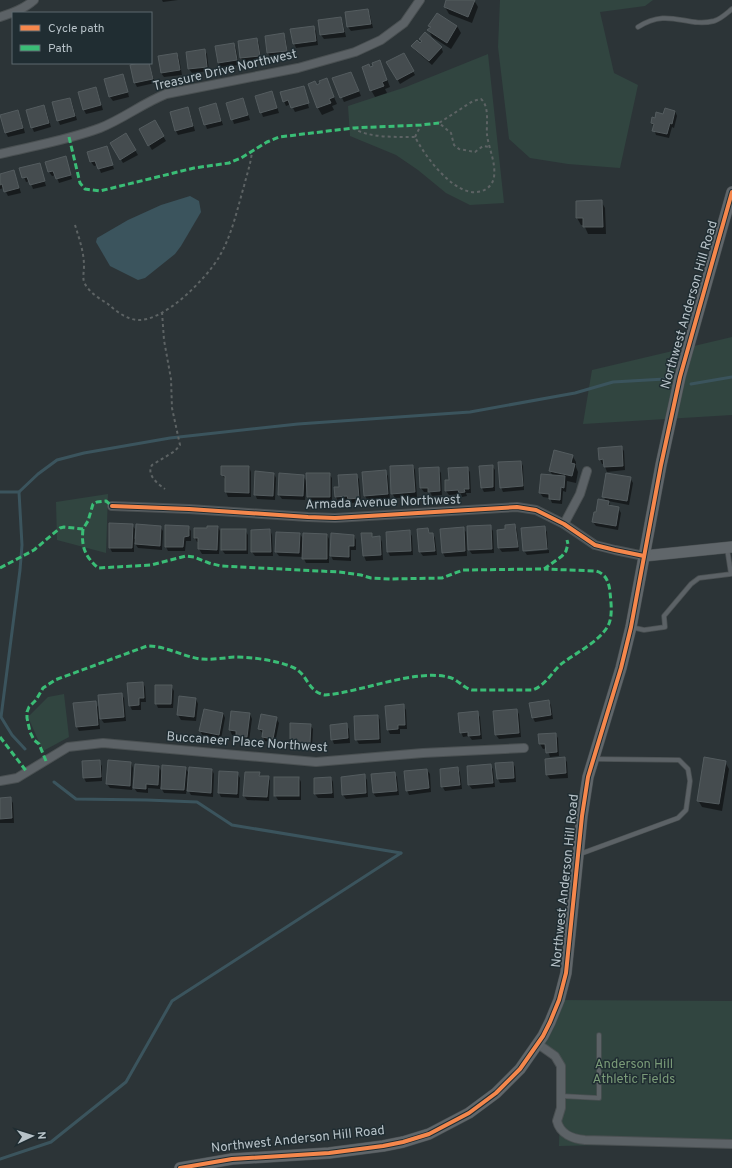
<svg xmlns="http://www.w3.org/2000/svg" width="732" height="1168" font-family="Overpass,sans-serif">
<rect width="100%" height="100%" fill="#2c3437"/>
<g fill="#314540">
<path d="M500,0H653L645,6L600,12L614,73L638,85L620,168L568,164L530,158L509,139L498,47Z"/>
<path d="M488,54L504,203L470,205L446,193L418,170L396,155L350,136L348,106L406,87Z"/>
<path d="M732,337V415L583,424L592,370Z"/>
<path d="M108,494L106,553L57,540L56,502Z"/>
<path d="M64,694L69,737L43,751L28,717L48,697Z"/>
<path d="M559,1000L732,1001V1142L559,1146L561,1066L538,1044Z"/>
</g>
<path fill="#3b545d" d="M190,196L199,201L201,212L181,246L175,254L145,278L138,280L110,266L96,242L97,238L128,220L161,205Z"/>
<g fill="#0007">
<path d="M162,0H178L163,2Z"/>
<path d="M447,0H474L478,7L472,23L449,14L445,7Z"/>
<path d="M368,10L370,15L373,28L351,31L348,27Z"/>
<path d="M341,18L343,23L346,37L324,39L321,35L319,21Z"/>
<path d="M430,26H457L461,33L451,49L432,37L429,31L431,28Z"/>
<path d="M313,27L316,31L318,45L296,48L294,43Z"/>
<path d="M283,34L286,39L288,55L271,58L268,53L266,37Z"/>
<path d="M257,39L259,43L261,60L244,62L241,58L239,42Z"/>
<path d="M420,39L441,47L443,52L432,65L415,50L413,46L420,44L422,42Z"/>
<path d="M234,44L236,48L239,65L221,67L218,63Z"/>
<path d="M204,50L207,54L209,71L192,73L189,69L187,53Z"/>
<path d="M177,54L179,58L182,75L164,77L161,73Z"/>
<path d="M403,54L415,75L400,84L388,63Z"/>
<path d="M380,61L390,87L385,89L387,93L375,97L371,90L370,68Z"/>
<path d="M142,63H149L155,83L137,87L135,83Z"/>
<path d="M122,76L125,80L129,97L113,101L110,97L106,80Z"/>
<path d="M353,77L361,96L344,102L333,79Z"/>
<path d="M326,79L337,104L332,106L334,110L322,115L318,108L310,85L317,86Z"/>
<path d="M303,87L309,108L295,112L291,104L286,106L284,101Z"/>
<path d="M96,88L98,93L103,110L86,114L84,110L79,93Z"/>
<path d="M272,92L279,113L263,117L256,97Z"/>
<path d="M70,99L72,103L77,120L60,125L58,120Z"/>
<path d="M243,99L250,120L234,124L227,103Z"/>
<path d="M216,104L223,125L207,129L200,109Z"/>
<path d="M44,106L46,110L51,127L34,132L32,127Z"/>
<path d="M188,108L190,113L195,131L178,135L176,131L171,113Z"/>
<path d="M18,111L20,116L25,133L8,137L6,133Z"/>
<path d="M675,111L677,116L674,128L672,127L669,138L656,135L652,123L664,115Z"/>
<path d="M154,121L166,141L152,150L140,130Z"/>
<path d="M126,135L138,155L123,163L111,143Z"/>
<path d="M107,147L114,169L101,173L98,165L94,166L91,162Z"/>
<path d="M65,157L72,179L59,183L56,175L52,176L49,172Z"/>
<path d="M39,164L46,186L33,189L30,181L26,182L21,169Z"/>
<path d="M14,171L21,193L8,196L4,188L0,189V175Z"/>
<path d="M601,201L605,208L606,234H588L584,225H581L577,218V202Z"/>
<path d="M621,447L624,451L625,470L607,472L604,464H602L600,459Z"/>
<path d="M572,455L576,462V467L578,472L576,483L567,481L566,492L563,491L562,504L552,503L550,498L543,497L540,493L553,476L550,471Z"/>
<path d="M521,462L523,466L524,490L503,492L501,487Z"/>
<path d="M413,466L415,470L417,497L395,498L392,493Z"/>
<path d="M492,466L495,470V491L484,492L482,488Z"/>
<path d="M249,467L251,472V497H228L226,492V480L222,475Z"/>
<path d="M438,468L441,473L442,495L432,496L430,492H424L421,488Z"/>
<path d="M467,468L470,472L471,493H466L467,496L462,497L461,494L449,495L446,491L450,481Z"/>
<path d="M385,471L388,476L390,499L368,501L365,496L364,473Z"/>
<path d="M274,474L276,478L275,500L257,499L255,494Z"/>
<path d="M329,474L332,478V501H310L308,497Z"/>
<path d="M356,475L359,479L361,502L351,503L350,500L338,501L336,497L335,488H340Z"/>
<path d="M303,476L307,482L305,500L282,499L279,495Z"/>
<path d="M630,478L633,483L629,505L608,501L611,506L618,508L621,513L618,530L596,526L593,522L597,514L606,501L603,496Z"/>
<path d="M132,525L135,529L134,539L160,527L163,531L162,550L138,548L134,542V552H112L110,548Z"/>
<path d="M515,525L517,530L519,551L502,552L499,548L498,530H506Z"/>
<path d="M490,526L493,531L494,553L472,554L469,550Z"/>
<path d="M188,527L191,531V541H186L185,551H168L166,547Z"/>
<path d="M218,527L220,531L219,554H202L199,549V542H197L195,538L208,529Z"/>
<path d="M544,527L547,532L548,548L525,550V552L522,529Z"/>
<path d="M463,528L466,532L467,556L445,557L443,553Z"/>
<path d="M428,529L430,534H433L435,538L437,555L423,556L420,552Z"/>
<path d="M245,530L248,535V554H225L222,550Z"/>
<path d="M270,530L272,535L273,556H255L252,552Z"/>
<path d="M409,531L412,536L413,555L390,556L388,552L387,533Z"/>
<path d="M300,534L304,540L327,535L329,539V563H306L303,557L279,556L276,552Z"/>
<path d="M362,534H371L373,538L380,537L382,542L383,560L366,561L364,556Z"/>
<path d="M354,536L356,540V550H351V561L333,560L331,556Z"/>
<path d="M549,550V553L527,555L525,552Z"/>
<path d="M143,683L145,687L146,702H141V710H132L130,706Z"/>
<path d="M171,686L174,691L173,708H158L156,703Z"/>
<path d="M121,694L124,698L126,721L104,723L101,719Z"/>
<path d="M196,699L198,704L196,721L181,720L178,715Z"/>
<path d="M548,701L551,705L553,719L535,722L533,718Z"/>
<path d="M95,702L98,707L100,729L79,731L77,727L74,704Z"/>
<path d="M403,705L406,710L407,729H400V734H390L388,730Z"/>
<path d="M516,710L519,714L521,737L499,739L496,735Z"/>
<path d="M477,712L480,717L482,739L472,740L469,736L463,737L461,732Z"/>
<path d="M223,713L225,718L221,739L203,736L200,731Z"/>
<path d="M250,714L252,719L249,741L239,740L236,735H232L230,730Z"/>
<path d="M262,716L276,718L279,723L275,743L265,741L263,737V734L259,729Z"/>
<path d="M378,716L380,720L381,743L359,744L356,739Z"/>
<path d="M346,724L349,729L350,743L334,744L332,739Z"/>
<path d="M310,725L313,729L312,747H299L298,744H293L291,739Z"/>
<path d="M555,734L558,738L559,756L550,757L547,748L543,749L540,744L539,735Z"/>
<path d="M564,758L567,762L568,778L550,779L547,775L546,760Z"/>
<path d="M99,761L102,766V781L86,782L84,778Z"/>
<path d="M725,762L729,769L722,811L702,807L698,800Z"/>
<path d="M131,763L133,768L132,790L110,788L107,784Z"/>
<path d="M513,763L515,767L516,782L500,783L498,779L497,764Z"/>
<path d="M490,765L493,769L495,787L472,789L469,785Z"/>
<path d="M159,767L163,774L185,768L188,772L187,780L189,781L212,770L214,774L213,797L191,795L187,788L186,794L164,793L160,786V789L148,788V793L137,792L134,788Z"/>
<path d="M458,768L460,773L462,789L445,791L442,786Z"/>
<path d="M427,770L430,774L431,792L409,795L407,790Z"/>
<path d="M237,773L240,778L239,798L221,797L219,793Z"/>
<path d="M259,773L261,777H268L270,781L269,801L247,800L244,796Z"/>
<path d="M394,773L397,777L399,795L376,797L373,793L372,775Z"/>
<path d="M364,775L367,780L368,797L346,799L343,795L342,778Z"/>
<path d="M299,778L301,782V800H278L275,795Z"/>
<path d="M331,778L333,782L334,798H318L315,794Z"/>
<path d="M10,798L13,803L14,823H0V799Z"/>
</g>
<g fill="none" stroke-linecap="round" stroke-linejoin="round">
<g stroke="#3b545d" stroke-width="3">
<path d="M691,384L732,377"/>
<path d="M0,492H19L38,474L57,460L84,453L170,438L298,424L470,412L575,393L613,382L665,379"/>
<path d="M19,492L22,545L20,570L1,717L12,735L25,749"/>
<path d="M54,782L76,799L147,800L197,802L232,825L401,853"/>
<path d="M0,1159L51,1142L126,1082L172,1001L401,853"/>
</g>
</g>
<g fill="#454c4f" stroke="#545c5f">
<path d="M446,0H475L468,17L444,7Z"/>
<path d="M368,9L371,24L347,27L345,12Z"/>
<path d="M437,13L457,26L447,43L427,30L431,27L428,26Z"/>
<path d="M341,17L344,32L320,35L318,20Z"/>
<path d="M314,26L316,41L293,44L290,29Z"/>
<path d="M425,32L442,47L429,61L411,46L417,40L420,43L422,41L419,39Z"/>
<path d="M284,33L287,51L267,53L265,36Z"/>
<path d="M257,38L260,56L240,58L238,41Z"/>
<path d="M234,43L237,60L218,63L215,46Z"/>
<path d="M205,49L207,67L188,69L186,52Z"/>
<path d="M177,53L180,70L161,73L158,56Z"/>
<path d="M404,53L414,71L397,80L386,62Z"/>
<path d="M380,60L387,80L382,82L384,86L370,91L362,67L369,64L370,67L373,66L372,63Z"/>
<path d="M138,63H149L153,79L134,83L130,65Z"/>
<path d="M351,72L359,91L340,98L332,78Z"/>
<path d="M123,74L128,92L109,97L104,79Z"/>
<path d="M327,78L334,97L329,99L331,103L317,108L308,84L315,81L317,85L320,83L319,81Z"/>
<path d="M304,86L309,103L291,108L288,100L283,102L280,92Z"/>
<path d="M96,87L101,105L83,110L78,92Z"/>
<path d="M272,91L277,108L260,113L255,96Z"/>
<path d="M70,98L75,116L57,121L52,102Z"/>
<path d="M243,98L248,115L231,120L226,103Z"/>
<path d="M216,103L221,121L204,125L199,108Z"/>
<path d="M44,105L49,123L31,128L26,110Z"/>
<path d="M188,107L193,126L175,131L170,112Z"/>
<path d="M665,108L675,111L672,124L670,123L667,134L652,131L654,124L651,123L652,117L655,118L656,112L663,114Z"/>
<path d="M18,110L23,128L5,133L0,115Z"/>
<path d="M155,120L164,136L148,146L139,129Z"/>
<path d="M126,133L136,150L120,160L110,143Z"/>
<path d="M107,146L113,165L98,169L95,161L90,162L87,152Z"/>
<path d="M66,156L71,175L56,179L53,171L48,172L45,162Z"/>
<path d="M40,163L45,181L30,185L27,177L22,178L19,168Z"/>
<path d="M14,170L19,188L4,192L2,184L0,185V174Z"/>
<path d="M602,200L603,227H583V218H576V201Z"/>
<path d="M622,446L623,466L604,467L603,459L599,460L598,448Z"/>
<path d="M554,450L573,455L571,463L575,464L572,476L549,471Z"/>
<path d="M521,461L523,486L500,488L498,462Z"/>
<path d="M413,465L415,492L391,494L390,466Z"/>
<path d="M493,465V487L481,488L479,466Z"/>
<path d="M221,466H249V493L225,492V476L221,475Z"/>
<path d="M439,467L440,491L428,492V488H420L419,468Z"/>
<path d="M468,467L469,489H464L465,492L459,493L458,490L445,491V480H449L448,468Z"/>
<path d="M386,470L388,494L364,496L362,472Z"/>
<path d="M255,471L274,473L273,496L254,495Z"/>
<path d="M279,473L304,475L303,496L278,495Z"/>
<path d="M306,473H330V497H307Z"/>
<path d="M606,473L631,477L627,501L602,497Z"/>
<path d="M357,474L359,498L348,499L347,496L335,497L334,487H339L338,475Z"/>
<path d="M541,474L565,476L564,488L561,487L560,500L549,499V494L539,493Z"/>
<path d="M598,499L609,501L608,505L619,507L616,526L592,522L594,512H596Z"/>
<path d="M109,523L133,524L132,548H109Z"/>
<path d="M136,524L161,526L160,546L135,544Z"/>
<path d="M515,524L518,547L498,548L497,530L505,529V525Z"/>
<path d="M165,525L189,526V536L184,537L183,547H165Z"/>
<path d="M491,525L492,549L468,550L467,526Z"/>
<path d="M207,526H218L217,550L198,549V538H194V528H207Z"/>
<path d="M545,526L547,549L523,551L521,528Z"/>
<path d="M464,527L465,551L442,553L440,529Z"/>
<path d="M428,528L429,533H433L435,551L419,552L417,529Z"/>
<rect x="221" y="529" width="25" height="21"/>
<path d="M270,529L271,552H251V530Z"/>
<path d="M410,530L411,551L387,552L386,532Z"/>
<path d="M276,532L300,533L299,553L275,552Z"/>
<path d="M303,533L327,534V559H302Z"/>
<path d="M331,533L354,535V546H349V557L330,556Z"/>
<path d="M361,533H372V537L380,536L381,555L363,556Z"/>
<path d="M143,682L144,698H139V705L129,706L127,683Z"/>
<path d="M155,685H172L171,704H155Z"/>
<path d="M122,693L124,717L100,719L98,695Z"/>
<path d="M179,696L196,698L194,717L177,715Z"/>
<path d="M549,700L551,715L532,718L529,703Z"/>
<path d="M96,701L98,725L76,727L73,703Z"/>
<path d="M404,704L405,725H398V729L387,730L385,706Z"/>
<path d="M204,709L223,713L219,735L199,731Z"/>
<path d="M517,709L519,733L495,735L493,711Z"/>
<path d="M231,711L250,713L247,737L236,736V731L229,730Z"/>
<path d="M478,711L480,735L468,736V732L460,733L458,713Z"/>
<path d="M261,714L277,717L273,739L262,737L263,730L258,729Z"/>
<path d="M378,715L379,739L355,740L354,716Z"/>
<path d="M290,723L311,724L310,743L296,742V740L290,739Z"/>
<path d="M347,723L348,738L331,740L330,725Z"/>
<path d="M556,733L557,752L546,753L545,744H539L538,734Z"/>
<path d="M565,757L566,773L546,775L545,759Z"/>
<path d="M704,757L726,761L719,804L697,801Z"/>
<path d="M100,760L101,777L83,778L82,761Z"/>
<path d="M108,760L131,762L130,786L106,784Z"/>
<path d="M513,762L514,778L497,779L495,763Z"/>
<path d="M135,764L159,766L158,785L146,784V789L133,788Z"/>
<path d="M491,764L493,783L468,785L467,766Z"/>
<path d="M162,765L186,767L184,790L161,789Z"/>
<path d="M189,767L212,769L211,793L187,791Z"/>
<path d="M458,767L460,785L441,787L440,769Z"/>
<path d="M427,769L429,788L406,791L404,771Z"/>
<path d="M219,771L238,772L237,794L218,793Z"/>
<path d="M245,772H260L259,776H269L267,797L243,796Z"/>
<path d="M395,772L397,791L373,793L371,774Z"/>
<path d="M365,774L366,793L342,795L341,777Z"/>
<rect x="274" y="777" width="25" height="19"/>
<path d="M331,777L332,793L314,794V778Z"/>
<path d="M11,797L12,818L0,819V798Z"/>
</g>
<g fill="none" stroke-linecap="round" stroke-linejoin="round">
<g stroke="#4a5052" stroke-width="5.5">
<g id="service">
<path d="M638,27C669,7 686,28 714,21C721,19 727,13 732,9"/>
<path d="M631,627L644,630L665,627L664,616L691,584L699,578L731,574L727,548"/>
<path d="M580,854L678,818L686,810L690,781L688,769L679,760L595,759"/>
<path d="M561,1096L599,1098V1035"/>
</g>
</g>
<g stroke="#4a5052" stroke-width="10">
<g id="minor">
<path d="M0,17C12,13 24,9 34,0"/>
<path d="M0,154C33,146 68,140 100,128C123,119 143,103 166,94L298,68L355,52L381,40L404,23L420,0"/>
<path d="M112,506L189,509L308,517L335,518L517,507L536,510L564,524L595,545L615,550L644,556"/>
<path d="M564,524L580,494L587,471"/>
<path d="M0,781L17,778L68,747L103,743L316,762L423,753L524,748"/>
<path d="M538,1044L555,1056L561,1066V1108L557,1121C560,1134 573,1139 585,1140L732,1144"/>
</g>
</g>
<g stroke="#4a5052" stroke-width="12">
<g id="secondary">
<path d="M644,556L732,547"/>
<path d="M180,1168L232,1159L329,1153L383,1146L403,1142L429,1134L469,1113L496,1093L520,1069L543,1036L550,1022L559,1000L566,973L582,816L588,777L621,668L631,627L661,465L680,377L732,192"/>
</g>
</g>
<g stroke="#5d6364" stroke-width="2" stroke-dasharray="3 3" stroke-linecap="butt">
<path d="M353,128C368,138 397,137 415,137C425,156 456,200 482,191C488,189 493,184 494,177C496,163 489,149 487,135C486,124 490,107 481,99L473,101L439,123L451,133L454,145L459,149L475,152L483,146L490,147"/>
<path d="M415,137L421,125"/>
<path d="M75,225C79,238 84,252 84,266C84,272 82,279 85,284C90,293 100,299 108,304C116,311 126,319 137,320C164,322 206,279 219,257C232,235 237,210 244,186C247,174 251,163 252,151"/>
<path d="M162,312L164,340L171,379L172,408L180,445L175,451L152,465C146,475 158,484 165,489"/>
</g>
<use href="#service" stroke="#5c6266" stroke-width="4"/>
<use href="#minor" stroke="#5c6266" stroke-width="8"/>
<use href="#secondary" stroke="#60666a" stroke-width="11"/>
<g stroke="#3abd76" stroke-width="3" stroke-dasharray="6 3" stroke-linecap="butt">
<path d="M69,137L80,183L85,189L100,191L194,168L229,163L241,158L267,142L279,137L353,128L421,125L439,123"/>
<path d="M83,529C81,547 85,556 98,568L151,565L186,556L194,557L209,563L221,566L339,572L361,575L371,578L391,579L442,578L463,570L544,569L562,556L566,551L568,544L567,540"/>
<path d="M0,568L34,550L60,528L64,527L83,529L88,521L93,504L97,502L106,501L112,506"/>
<path d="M0,737L27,772"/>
<path d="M46,761L39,744L34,740L30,732L27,718V712L29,707L36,700L43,688L55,680L147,646C166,646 182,656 200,659C212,660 223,658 234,657C250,657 276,660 292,667C308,673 307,692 325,695C362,692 414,669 448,677C458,679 463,688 472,690H533C545,685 551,674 560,665C575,653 598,643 608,626C613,616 611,603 610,592C609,582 606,574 596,571L544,569"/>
</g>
<g stroke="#202d32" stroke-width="6">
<g id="cycleway">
<path d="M112,506L189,509L308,517L335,518L517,507L536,510L564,524L595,545L615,550L644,556"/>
<path d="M180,1168L232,1159L329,1153L383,1146L403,1142L429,1134L469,1113L496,1093L520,1069L543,1036L550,1022L559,1000L566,973L582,816L588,777L621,668L631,627L661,465L680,377L732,192"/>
</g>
</g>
<use href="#cycleway" stroke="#f5874c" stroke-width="4"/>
</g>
<g text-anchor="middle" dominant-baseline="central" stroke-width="3" stroke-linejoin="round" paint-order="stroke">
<g font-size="13" fill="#b7c2c8" stroke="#202d32">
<text transform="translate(225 71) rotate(-13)">Treasure Drive Northwest</text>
<text transform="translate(690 305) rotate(-74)">Northwest Anderson Hill Road</text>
<text transform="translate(383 503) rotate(-2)">Armada Avenue Northwest</text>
<text transform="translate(247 743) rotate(4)">Buccaneer Place Northwest</text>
<text transform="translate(566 881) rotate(-84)">Northwest Anderson Hill Road</text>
<text transform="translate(298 1140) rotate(-6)">Northwest Anderson Hill Road</text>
</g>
<g font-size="13" fill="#7a9b78" stroke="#202d32">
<text x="634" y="1065">Anderson Hill<tspan x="634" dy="15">Athletic Fields</tspan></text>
</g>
</g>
<rect x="12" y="12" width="140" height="52" fill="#202d32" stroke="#5c696e"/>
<rect x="20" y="25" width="20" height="6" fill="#f5874c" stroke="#5c696e"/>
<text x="48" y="32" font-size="12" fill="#b7c2c8">Cycle path</text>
<rect x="20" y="45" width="20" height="6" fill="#3abd76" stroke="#5c696e"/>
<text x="48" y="52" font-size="12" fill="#b7c2c8">Path</text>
<g transform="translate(32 1136) rotate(86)" stroke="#202d32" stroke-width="3" paint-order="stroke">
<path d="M0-3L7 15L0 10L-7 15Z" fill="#b7c2c8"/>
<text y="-6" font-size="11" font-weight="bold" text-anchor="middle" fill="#b7c2c8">N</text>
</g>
</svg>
